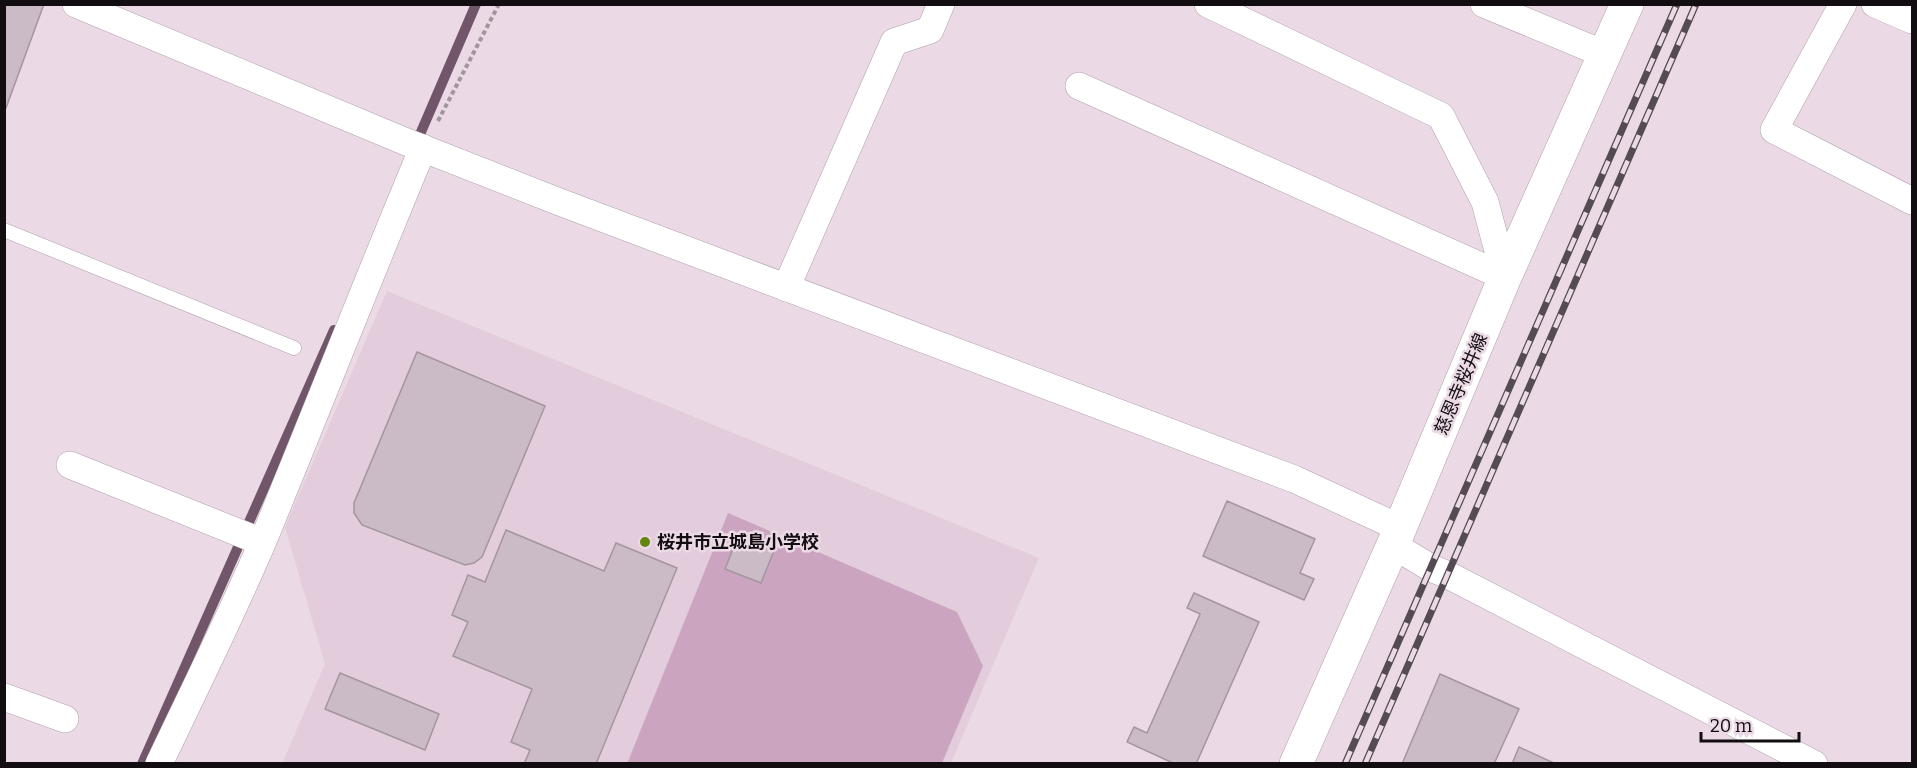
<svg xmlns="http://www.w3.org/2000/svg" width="1917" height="768" font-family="Bitter,'Noto Sans JP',serif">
<rect width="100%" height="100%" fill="#ebdae5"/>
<path fill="#e3ccdc" d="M387,291L1039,558L951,763L282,764L325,664L285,527Z"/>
<path fill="#cba5c0" d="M728,513L957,612L983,666L942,763L627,764Z"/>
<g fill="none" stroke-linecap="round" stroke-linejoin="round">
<g stroke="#705668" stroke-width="10">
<path d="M415,146L476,4"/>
<path d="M142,764L334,330"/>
</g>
</g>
<g fill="#cbbbc6" stroke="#a595a0" stroke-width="1.5">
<path d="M4,4H44L6,108L4,107Z"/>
<path d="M417,352L545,406L482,557L474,563L465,565L362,525L354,513V503Z"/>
<path d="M1227,501L1315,539L1300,573L1314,579L1304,600L1203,556Z"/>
<path d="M506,530L604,571L616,543L677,568L596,764H524L530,750L511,742L532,689L453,656L468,622L452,615L468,575L485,582Z"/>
<path d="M738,536L774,551L761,583L725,569Z"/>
<path d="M1194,593L1259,622L1196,764H1175L1127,742L1134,727L1147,733L1200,614L1187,608Z"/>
<path d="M340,673L439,714L425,750L325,709Z"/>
<path d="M1440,674L1519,709L1494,764H1402Z"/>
<path d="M1519,747L1556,764H1512Z"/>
</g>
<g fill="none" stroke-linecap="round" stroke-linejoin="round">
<g stroke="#b0a0ab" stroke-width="15">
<path id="lane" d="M4,230L294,348"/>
</g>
<g stroke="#b0a0ab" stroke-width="28">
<g id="street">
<path d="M76,4L404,141L557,201L1294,479L1400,528"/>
<path d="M1484,4L1604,54"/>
<path d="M1843,4L1774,130L1912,201"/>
<path d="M1875,4L1912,20"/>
<path d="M1079,86L1505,277L1485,202L1441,116L1208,4"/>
<path d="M786,288L894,42L930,30L941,4"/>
<path d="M70,465L262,542"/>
<path d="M1393,545L1431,568L1448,575L1814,764"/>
<path d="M4,697L65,719"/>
<path d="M159,764C194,690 231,616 263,541C317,410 368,279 423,148"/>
</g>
</g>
<g stroke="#b0a0ab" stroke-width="34">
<path id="secondary" d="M1296,764L1393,545L1505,277L1627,4"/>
</g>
<path stroke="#a2959e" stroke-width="4" stroke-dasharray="4.5 3" stroke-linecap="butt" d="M438,121L499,4"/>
<use href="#lane" stroke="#fff" stroke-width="14"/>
<use href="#street" stroke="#fff" stroke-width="27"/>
<use href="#secondary" stroke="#fff" stroke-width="33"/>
<g stroke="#544c52" stroke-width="7">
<g id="rail">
<path d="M1345,764L1677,4"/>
<path d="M1365,764L1696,4"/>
</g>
</g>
<use href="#rail" stroke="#ebdae5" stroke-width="4.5" stroke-dasharray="14" stroke-linecap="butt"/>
</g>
<circle fill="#60860c" stroke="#ebdae5" stroke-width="2" cx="645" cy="542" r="6"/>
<g text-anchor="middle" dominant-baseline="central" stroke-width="5" stroke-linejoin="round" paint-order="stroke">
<g font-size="18" fill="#120d11" stroke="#ebdae5">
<text transform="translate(1461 384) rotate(-67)">慈恩寺桜井線</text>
</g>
<g font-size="18" font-weight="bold" fill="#120d11" stroke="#ebdae5" text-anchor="start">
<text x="657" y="542">桜井市立城島小学校</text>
</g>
</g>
<rect width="1917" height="768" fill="none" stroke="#120d11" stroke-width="12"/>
<path d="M1701 732v9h98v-9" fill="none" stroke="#120d11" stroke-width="3"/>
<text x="1710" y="732" font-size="18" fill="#120d11" stroke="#ebdae5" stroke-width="4.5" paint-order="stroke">20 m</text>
</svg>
